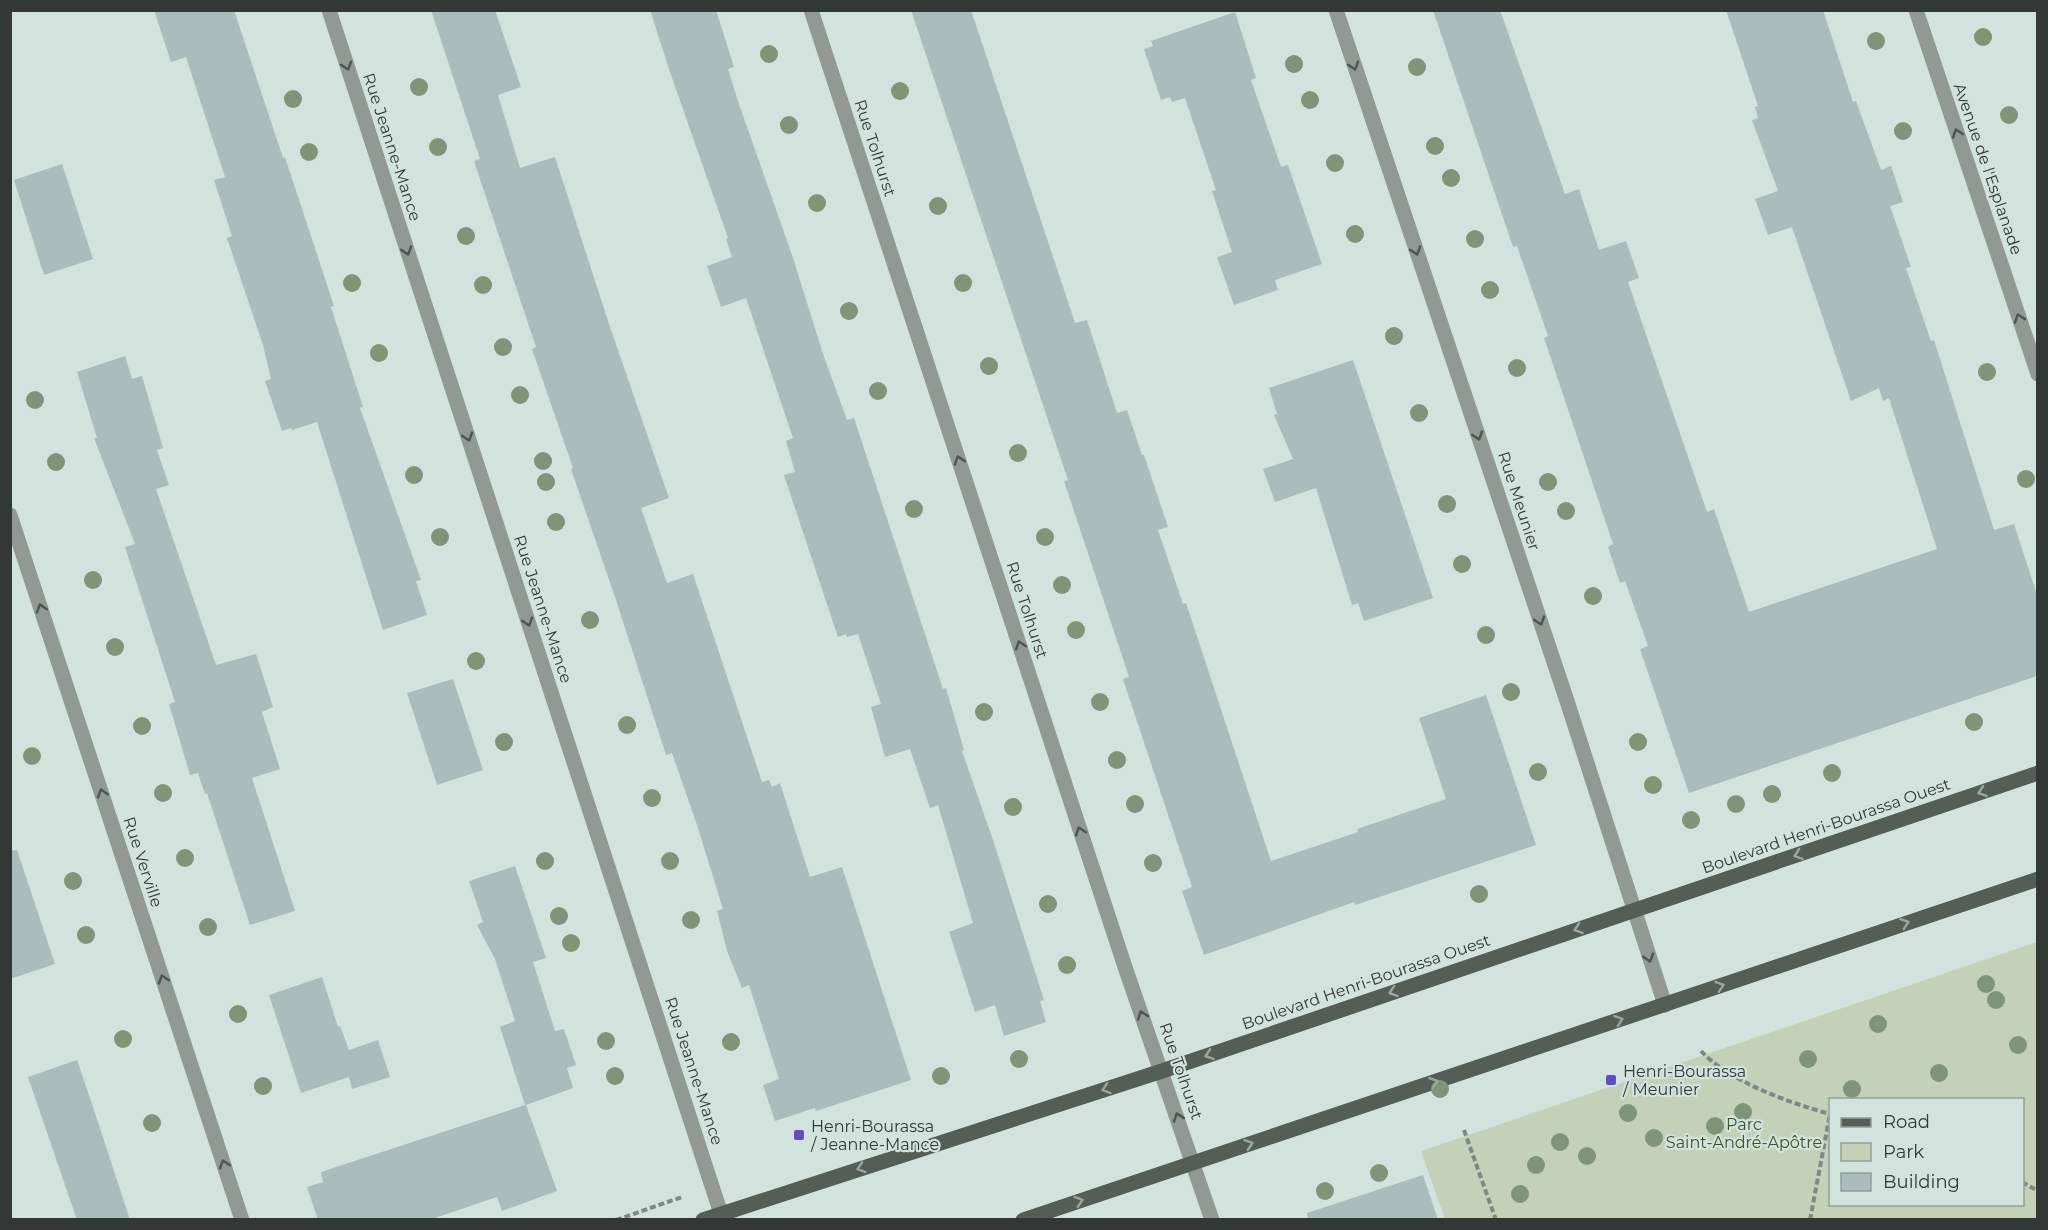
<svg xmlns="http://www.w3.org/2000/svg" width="2048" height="1230" font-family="Montserrat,sans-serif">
<rect width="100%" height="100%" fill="#d2e3de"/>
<path fill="#c2d1b7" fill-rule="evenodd" d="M2037,942V1219H1445L1421,1151ZM1830,1100H2022V1204H1830Z"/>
<g fill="#aabcbc">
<path d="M154,10H234L283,158L285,157L334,306L331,307L363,407L360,408L421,580L416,581L427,615L383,630L317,422L292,430L291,428L282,431L265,381L271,379L263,345L227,238L232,236L214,180L225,177L186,57L171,62Z"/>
<path d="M431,10H495L521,87L498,95L520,168L555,157L609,324L669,498L641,508L667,583L693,574L762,782L769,780L772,787L780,783L810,877L842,867L911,1080L816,1111L815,1108L775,1121L763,1085L779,1079L749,985L742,988L727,951L717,911L723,909L697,825L672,753L666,755L616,600L571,469L573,468L532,349L536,347L474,161L480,159Z"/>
<path d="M650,10H716L734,67L728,69L739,104L793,258L823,354L847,420L854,418L943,689L946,688L964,750L962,751L993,840L1044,1000L1040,1001L1046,1022L1004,1036L995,1005L975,1012L949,932L973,923L938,805L930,808L910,749L885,757L871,707L881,704L858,634L847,637L846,634L838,637L784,475L795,472L786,441L793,438L746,298L721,307L707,266L732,257L726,239L728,238L670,72Z"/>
<path d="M911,10H971L1075,323L1087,320L1117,413L1127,410L1142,455H1144L1168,527L1158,530L1183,604L1186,603L1271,861L1358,832L1357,829L1446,799L1419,718L1486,695L1536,845L1355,905L1354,902L1204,955L1182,891L1192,887L1123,679L1129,677L1064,481L1068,480Z"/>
<path d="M1433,10H1500L1565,194L1579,189L1599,250L1626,241L1639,278L1628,282L1707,512L1714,509L1749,612L1937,549L1889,398L1883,401L1879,388L1851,401L1792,227L1768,235L1755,199L1778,191L1752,120L1758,118L1755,107L1758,106L1726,10H1823L1853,102L1856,101L1881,170L1891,166L1903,202L1890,206L1911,267L1906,268L1931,341L1934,340L1994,530L2014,524L2037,595V676L1689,793L1640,649L1648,646L1625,581L1620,583L1608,547L1613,544L1544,338L1548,336L1517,246L1513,247Z"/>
<path d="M1235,12L1256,78L1251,80L1281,167L1288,165L1322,264L1275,280L1278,290L1234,305L1217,257L1232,252L1212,191L1216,190L1185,98L1172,102L1170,97L1161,100L1144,49L1153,46L1151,41Z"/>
<path d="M62,164L93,259L44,275L14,180Z"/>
<path d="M125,356L132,379L142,376L163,448L157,450L169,485L156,489L216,665L256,654L273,707L262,712L280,769L252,778L295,911L250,925L207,793L205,794L198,773L190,775L169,704L175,702L125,547L135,544L94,438H97L77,372Z"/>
<path d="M1353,360L1433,598L1364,621L1358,603L1352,605L1316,488L1275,502L1263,469L1293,459L1274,415L1277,414L1269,388Z"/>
<path d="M453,679L483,770L437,785L407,693Z"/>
<path d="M17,850L55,964L10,979V851Z"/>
<path d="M515,866L546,958L533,962L555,1031L564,1029L576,1065L567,1068L573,1088L526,1105L557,1191L502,1211L497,1197L429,1220H318L307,1187L323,1182L321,1172L525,1105L500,1027L515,1021L495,959L477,925L483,922L469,881Z"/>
<path d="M322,977L338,1027L340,1026L349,1050L378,1040L390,1077L352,1089L349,1077L301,1093L269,995Z"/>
<path d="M77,1060L93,1107L130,1220H77L28,1077Z"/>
<path d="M1423,1175L1438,1220H1308L1307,1213Z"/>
</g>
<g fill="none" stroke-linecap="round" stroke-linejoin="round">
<g stroke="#7d8986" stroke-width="4" stroke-dasharray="6 3" stroke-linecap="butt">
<path d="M1701,1051C1730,1082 1790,1103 1830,1114"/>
<path d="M1464,1130L1496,1220"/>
<path d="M2022,1182L2038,1191"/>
<path d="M616,1220L682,1197"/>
<path d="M1810,1220L1830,1114"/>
</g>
<g stroke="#929894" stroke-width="15">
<path d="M329,10L723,1220"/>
<path d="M811,10L1125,967L1212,1220"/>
<path d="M1336,10L1567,701L1665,1005"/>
<path d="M1916,10L2038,374"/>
<path d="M10,515L242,1220"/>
</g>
<g stroke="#545e56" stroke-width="15">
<path d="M703,1220L1162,1071L2038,773"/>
<path d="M1023,1220L2038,879"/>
</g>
</g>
<g fill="#809478">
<circle cx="1983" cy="37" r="9"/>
<circle cx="1876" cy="41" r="9"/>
<circle cx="769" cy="54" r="9"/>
<circle cx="1294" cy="64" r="9"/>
<circle cx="1417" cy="67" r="9"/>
<circle cx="419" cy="87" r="9"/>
<circle cx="900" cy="91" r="9"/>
<circle cx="293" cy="99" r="9"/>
<circle cx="1310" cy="100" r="9"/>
<circle cx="2009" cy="115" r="9"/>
<circle cx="789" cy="125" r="9"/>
<circle cx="1903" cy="131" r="9"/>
<circle cx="1435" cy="146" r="9"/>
<circle cx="438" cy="147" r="9"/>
<circle cx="309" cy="152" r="9"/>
<circle cx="1335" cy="163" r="9"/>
<circle cx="1451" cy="178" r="9"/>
<circle cx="817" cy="203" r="9"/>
<circle cx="938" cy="206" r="9"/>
<circle cx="1355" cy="234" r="9"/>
<circle cx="466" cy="236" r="9"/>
<circle cx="1475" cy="239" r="9"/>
<circle cx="352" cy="283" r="9"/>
<circle cx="963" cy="283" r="9"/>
<circle cx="483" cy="285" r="9"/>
<circle cx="1490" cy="290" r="9"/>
<circle cx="849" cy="311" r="9"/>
<circle cx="1394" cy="336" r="9"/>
<circle cx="503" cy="347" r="9"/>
<circle cx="379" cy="353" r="9"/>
<circle cx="989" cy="366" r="9"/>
<circle cx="1517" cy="368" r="9"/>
<circle cx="1987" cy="372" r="9"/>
<circle cx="878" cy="391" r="9"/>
<circle cx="520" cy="395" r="9"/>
<circle cx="35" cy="400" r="9"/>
<circle cx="1419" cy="413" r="9"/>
<circle cx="1018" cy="453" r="9"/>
<circle cx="543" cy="461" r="9"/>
<circle cx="56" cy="462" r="9"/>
<circle cx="414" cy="475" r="9"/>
<circle cx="2026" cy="479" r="9"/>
<circle cx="546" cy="482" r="9"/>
<circle cx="1548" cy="482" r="9"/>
<circle cx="1447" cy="504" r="9"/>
<circle cx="914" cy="509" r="9"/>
<circle cx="1566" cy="511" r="9"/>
<circle cx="556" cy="522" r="9"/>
<circle cx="440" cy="537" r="9"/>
<circle cx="1045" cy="537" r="9"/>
<circle cx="1462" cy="564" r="9"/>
<circle cx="93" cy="580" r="9"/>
<circle cx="1062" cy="585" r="9"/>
<circle cx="1593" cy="596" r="9"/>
<circle cx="590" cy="620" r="9"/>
<circle cx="1076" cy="630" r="9"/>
<circle cx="1486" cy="635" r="9"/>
<circle cx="115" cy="647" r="9"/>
<circle cx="476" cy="661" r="9"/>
<circle cx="1511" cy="692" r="9"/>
<circle cx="1100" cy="702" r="9"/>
<circle cx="984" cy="712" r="9"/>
<circle cx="1974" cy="722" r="9"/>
<circle cx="627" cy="725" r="9"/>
<circle cx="142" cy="726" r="9"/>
<circle cx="504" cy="742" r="9"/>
<circle cx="1638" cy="742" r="9"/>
<circle cx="32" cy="756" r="9"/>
<circle cx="1117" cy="760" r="9"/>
<circle cx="1538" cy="772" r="9"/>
<circle cx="1832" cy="773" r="9"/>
<circle cx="1653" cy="785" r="9"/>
<circle cx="163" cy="793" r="9"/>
<circle cx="1772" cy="794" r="9"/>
<circle cx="652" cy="798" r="9"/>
<circle cx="1135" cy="804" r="9"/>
<circle cx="1736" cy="804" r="9"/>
<circle cx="1013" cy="807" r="9"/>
<circle cx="1691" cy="820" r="9"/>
<circle cx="185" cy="858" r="9"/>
<circle cx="545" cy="861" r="9"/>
<circle cx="670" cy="861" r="9"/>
<circle cx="1153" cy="863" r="9"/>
<circle cx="73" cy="881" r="9"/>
<circle cx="1479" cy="894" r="9"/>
<circle cx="1048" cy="904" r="9"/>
<circle cx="559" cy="916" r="9"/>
<circle cx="691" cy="920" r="9"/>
<circle cx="208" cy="927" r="9"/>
<circle cx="86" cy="935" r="9"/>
<circle cx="571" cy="943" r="9"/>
<circle cx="1067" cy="965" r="9"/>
<circle cx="1986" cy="984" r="9"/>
<circle cx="1996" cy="1000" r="9"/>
<circle cx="238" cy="1014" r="9"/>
<circle cx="1878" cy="1024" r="9"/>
<circle cx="123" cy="1039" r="9"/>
<circle cx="606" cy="1041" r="9"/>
<circle cx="731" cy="1042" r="9"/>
<circle cx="2018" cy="1045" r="9"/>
<circle cx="1019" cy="1059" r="9"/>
<circle cx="1808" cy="1059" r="9"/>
<circle cx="1939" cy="1073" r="9"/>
<circle cx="615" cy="1076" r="9"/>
<circle cx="941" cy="1076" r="9"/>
<circle cx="263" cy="1086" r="9"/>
<circle cx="1440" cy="1089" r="9"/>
<circle cx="1852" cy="1089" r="9"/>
<circle cx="1743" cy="1112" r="9"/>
<circle cx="1628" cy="1113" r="9"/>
<circle cx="152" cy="1123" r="9"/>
<circle cx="1715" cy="1126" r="9"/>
<circle cx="1654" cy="1138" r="9"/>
<circle cx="1560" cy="1142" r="9"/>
<circle cx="1587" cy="1156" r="9"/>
<circle cx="1536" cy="1165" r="9"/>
<circle cx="1379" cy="1173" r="9"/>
<circle cx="1325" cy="1191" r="9"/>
<circle cx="1520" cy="1194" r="9"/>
</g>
<defs><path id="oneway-chevron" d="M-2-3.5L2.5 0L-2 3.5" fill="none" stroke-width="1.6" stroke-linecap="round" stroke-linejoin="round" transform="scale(1.5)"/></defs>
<g stroke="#4e5552">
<use href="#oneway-chevron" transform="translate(347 66) rotate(72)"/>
<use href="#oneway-chevron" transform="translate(1354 66) rotate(72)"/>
<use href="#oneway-chevron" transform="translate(1957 133) rotate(-109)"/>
<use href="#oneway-chevron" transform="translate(407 251) rotate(72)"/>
<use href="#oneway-chevron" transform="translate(1416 251) rotate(72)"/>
<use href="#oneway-chevron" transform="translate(2019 318) rotate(-109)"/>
<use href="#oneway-chevron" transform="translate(1478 436) rotate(72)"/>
<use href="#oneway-chevron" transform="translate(468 437) rotate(72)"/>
<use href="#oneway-chevron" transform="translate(959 460) rotate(-108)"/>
<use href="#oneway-chevron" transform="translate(41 608) rotate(-108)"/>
<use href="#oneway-chevron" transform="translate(1540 621) rotate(72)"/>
<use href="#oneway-chevron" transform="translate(528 622) rotate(72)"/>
<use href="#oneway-chevron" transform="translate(1020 645) rotate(-108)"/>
<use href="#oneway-chevron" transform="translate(102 793) rotate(-108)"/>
<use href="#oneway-chevron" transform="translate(1080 831) rotate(-108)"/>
<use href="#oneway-chevron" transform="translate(1649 958) rotate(72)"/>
<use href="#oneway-chevron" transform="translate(163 979) rotate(-108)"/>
<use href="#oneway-chevron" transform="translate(1142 1015) rotate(-110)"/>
<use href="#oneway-chevron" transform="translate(1178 1117) rotate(-109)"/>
<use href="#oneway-chevron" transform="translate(224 1164) rotate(-108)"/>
</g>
<g stroke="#99a7a1">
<use href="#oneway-chevron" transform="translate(1982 792) rotate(161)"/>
<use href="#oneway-chevron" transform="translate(1798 855) rotate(161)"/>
<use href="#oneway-chevron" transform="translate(1905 923) rotate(-19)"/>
<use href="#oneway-chevron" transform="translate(1578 929) rotate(161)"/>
<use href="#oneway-chevron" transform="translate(1720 986) rotate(-18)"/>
<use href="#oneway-chevron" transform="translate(1393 992) rotate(161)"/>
<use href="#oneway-chevron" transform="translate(1619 1020) rotate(-19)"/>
<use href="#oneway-chevron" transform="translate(1209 1055) rotate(161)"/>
<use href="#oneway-chevron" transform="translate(1434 1082) rotate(-19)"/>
<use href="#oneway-chevron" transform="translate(1106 1089) rotate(162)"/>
<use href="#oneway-chevron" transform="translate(1249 1144) rotate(-19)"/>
<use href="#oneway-chevron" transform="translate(861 1168) rotate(162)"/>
<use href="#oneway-chevron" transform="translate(1079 1201) rotate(-18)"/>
</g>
<g fill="#634bc4" stroke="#d2e3de" stroke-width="2">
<rect x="1605" y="1074" width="12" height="12" rx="3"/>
<rect x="793" y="1129" width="12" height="12" rx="3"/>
</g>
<g text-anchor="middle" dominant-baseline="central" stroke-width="4.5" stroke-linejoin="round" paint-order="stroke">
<g font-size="16" fill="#313836" stroke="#d2e3de">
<text transform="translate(392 147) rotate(72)">Rue Jeanne-Mance</text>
<text transform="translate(875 148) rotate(72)">Rue Tolhurst</text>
<text transform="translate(1988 169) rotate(71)">Avenue de l'Esplanade</text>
<text transform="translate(1519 501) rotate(72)">Rue Meunier</text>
<text transform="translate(543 609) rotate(72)">Rue Jeanne-Mance</text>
<text transform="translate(1027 610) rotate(72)">Rue Tolhurst</text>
<text transform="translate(1826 826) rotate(-19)">Boulevard Henri-Bourassa Ouest</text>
<text transform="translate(143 862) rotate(72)">Rue Verville</text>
<text transform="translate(1366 982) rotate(-19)">Boulevard Henri-Bourassa Ouest</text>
<text transform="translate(694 1071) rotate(72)">Rue Jeanne-Mance</text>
<text transform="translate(1181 1071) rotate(71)">Rue Tolhurst</text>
</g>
<g font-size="16" fill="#313836" stroke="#d2e3de" text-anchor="start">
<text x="1623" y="1071">Henri-Bourassa<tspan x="1623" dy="18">/ Meunier</tspan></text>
<text x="811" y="1126">Henri-Bourassa<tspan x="811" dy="18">/ Jeanne-Mance</tspan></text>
</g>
<g font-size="16" fill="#3c5425" stroke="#d2e3de">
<text x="1744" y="1124">Parc<tspan x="1744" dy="18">Saint-André-Apôtre</tspan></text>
</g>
</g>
<rect width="2048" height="1230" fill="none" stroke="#313836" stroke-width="24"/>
<rect x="1829" y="1098" width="195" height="108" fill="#d2e3de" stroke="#929f9b" stroke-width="1.5"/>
<rect x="1841" y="1118" width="30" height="9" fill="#545e56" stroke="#929f9b" stroke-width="1.5"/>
<text x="1883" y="1128" font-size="18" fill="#313836">Road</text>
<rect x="1841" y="1143" width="30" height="18" fill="#c2d1b7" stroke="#929f9b" stroke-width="1.5"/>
<text x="1883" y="1158" font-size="18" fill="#313836">Park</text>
<rect x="1841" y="1173" width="30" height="18" fill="#aabcbc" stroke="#929f9b" stroke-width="1.5"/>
<text x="1883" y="1188" font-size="18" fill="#313836">Building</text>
</svg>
